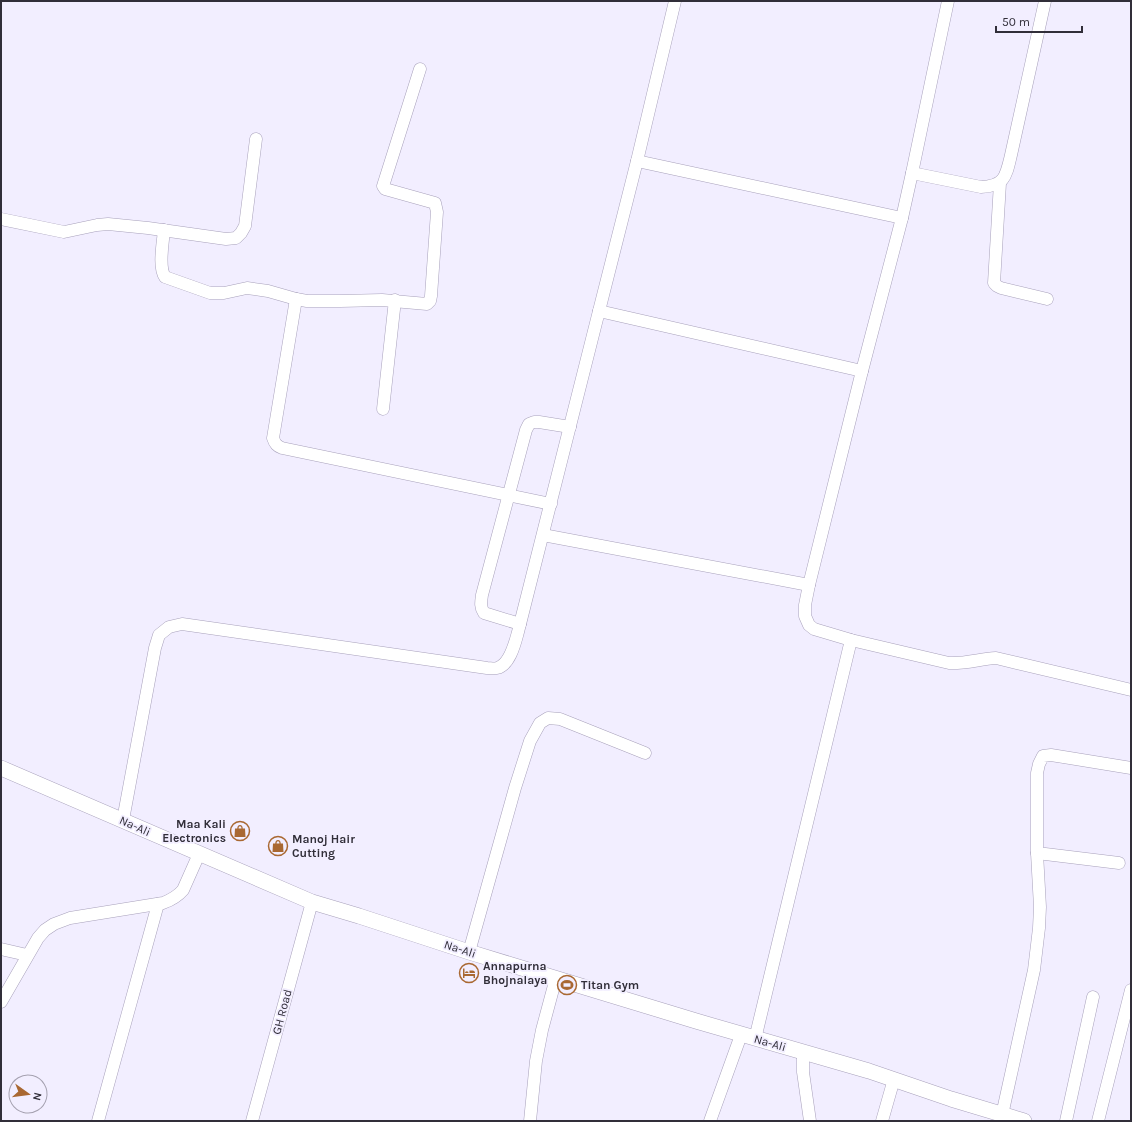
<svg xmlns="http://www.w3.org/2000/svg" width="1132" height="1122" font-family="Karla,sans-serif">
<rect width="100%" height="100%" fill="#f2eeff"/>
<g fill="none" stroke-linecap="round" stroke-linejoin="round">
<g stroke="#a8a1bb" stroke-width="13">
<g id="minor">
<path d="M1045,1L1011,155C1006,176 1005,186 981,187L912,173L902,218L862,371L809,585L805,605V616L809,625L814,629L851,640L949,663C965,664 980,659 996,658L1131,690"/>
<path d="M637,161L902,218"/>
<path d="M912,173L948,1"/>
<path d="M1000,183L994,283L997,286L1001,288L1047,299"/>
<path d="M1,219L64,232L97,225L108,224L148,228L226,239L236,238L241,233L245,226L256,139"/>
<path d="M164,230C163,243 158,267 165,277L210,293H224L247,288L268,291L296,299L307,301H340L382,300L427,304L430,301L431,296L437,212L435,203L385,189L383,186L420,69"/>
<path d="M296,299L273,438C275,444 277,446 282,448L551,504"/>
<path d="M599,311L637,161L675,1"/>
<path d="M383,409L395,300"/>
<path d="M543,535L809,585"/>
<path d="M520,624L484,613C480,607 481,602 482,595L526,430L529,424L534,422H539L570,427"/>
<path d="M123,820L155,648L159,635L169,627L182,624L487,668C490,668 495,669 497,668C510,665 515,643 518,632L599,311L862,371"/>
<path d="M1037,853L1119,863"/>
<path d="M1,949L27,955"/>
<path d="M469,952L515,788L530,741L540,723L548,718L560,719L645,753"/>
<path d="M1,1002L38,938L45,930L54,924L70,918L163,903C171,900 177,897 183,890L199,854"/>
<path d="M755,1039L851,640"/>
<path d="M803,1052V1072L810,1121"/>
<path d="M1002,1115L1034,970L1039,928L1040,907L1037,853V773L1039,764L1043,756L1051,755L1131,768"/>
<path d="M98,1121L158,904"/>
<path d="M252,1121L312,902"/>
<path d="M530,1121L536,1061L542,1030L556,978"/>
<path d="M710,1121L741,1035"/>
<path d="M882,1121L894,1079"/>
<path d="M1066,1121L1093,997"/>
<path d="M1098,1121L1131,990"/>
</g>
</g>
<g stroke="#a8a1bb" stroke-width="16">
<path id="major" d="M1,768L312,902L359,916L469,952L696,1021L869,1071L951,1099L1024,1121"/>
</g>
<use href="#minor" stroke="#fff" stroke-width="12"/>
<use href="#major" stroke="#fff" stroke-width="15"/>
</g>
<defs>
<g id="shop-ring" transform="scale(1)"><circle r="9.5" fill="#f2eeff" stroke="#a96832" stroke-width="1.5"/><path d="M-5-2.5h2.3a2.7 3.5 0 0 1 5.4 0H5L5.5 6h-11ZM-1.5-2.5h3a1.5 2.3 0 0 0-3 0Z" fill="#a96832"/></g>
<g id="hotel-ring" transform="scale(1)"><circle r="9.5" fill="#f2eeff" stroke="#a96832" stroke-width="1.5"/><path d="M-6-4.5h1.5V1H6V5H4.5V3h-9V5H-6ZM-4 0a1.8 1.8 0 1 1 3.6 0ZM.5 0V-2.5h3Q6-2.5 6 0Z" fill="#a96832"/></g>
<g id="stadium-ring" transform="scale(1)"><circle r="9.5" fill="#f2eeff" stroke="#a96832" stroke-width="1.5"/><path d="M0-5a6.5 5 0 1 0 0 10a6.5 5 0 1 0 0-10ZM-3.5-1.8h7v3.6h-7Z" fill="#a96832"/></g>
</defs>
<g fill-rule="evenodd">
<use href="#shop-ring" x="240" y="831"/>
<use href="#shop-ring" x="278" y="846"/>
<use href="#hotel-ring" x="469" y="973"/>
<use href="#stadium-ring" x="567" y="985"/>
</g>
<g text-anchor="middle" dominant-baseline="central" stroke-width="3.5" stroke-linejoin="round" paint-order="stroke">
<g font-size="12" font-weight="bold" fill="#312e39" stroke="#f2eeff" text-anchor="start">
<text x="226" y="824" text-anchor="end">Maa Kali<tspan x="226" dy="14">Electronics</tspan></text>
<text x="292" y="839">Manoj Hair<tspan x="292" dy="14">Cutting</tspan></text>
<text x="483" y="966">Annapurna<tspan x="483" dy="14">Bhojnalaya</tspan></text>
<text x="581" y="985">Titan Gym</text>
</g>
<g font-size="12" fill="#312e39" stroke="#f2eeff">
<text transform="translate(135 826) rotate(24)">Na-Ali</text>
<text transform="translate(460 949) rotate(18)">Na-Ali</text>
<text transform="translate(282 1012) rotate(-75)">GH Road</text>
<text transform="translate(770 1043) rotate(16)">Na-Ali</text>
</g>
</g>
<rect width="1132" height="1122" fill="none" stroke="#312e39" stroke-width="4"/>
<g transform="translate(28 1094) rotate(104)"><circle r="19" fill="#f2eeff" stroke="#a5a1b0"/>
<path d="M0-3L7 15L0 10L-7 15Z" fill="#a96832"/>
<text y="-6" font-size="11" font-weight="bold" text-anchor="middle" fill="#312e39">N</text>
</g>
<path d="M996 26v6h86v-6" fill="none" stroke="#312e39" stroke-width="2"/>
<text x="1002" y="26" font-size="12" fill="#312e39" stroke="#f2eeff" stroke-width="3" paint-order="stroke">50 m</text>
</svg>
